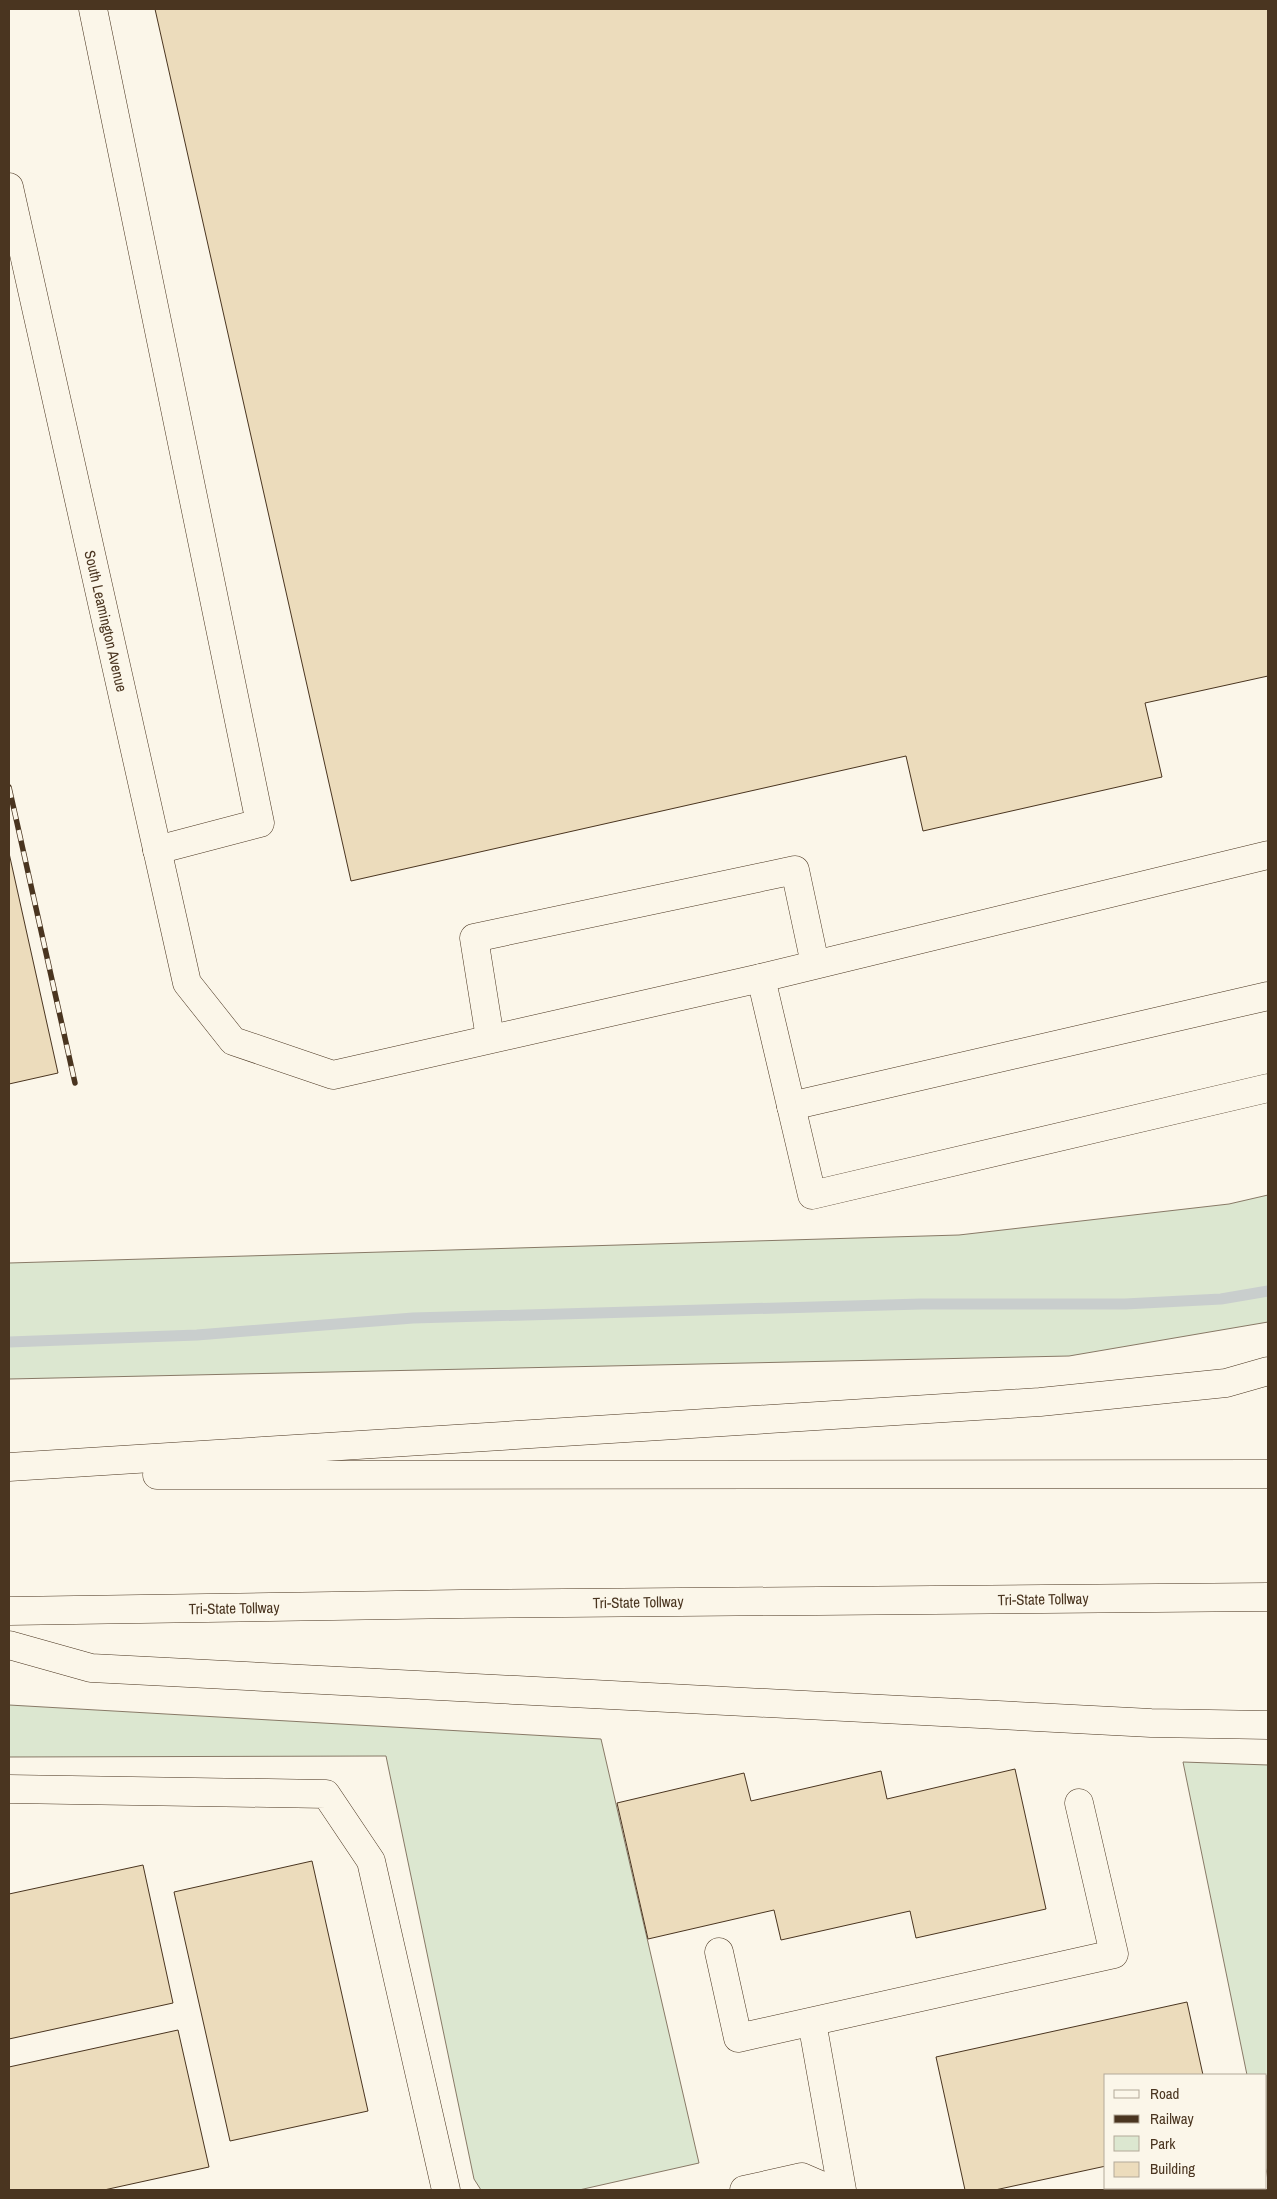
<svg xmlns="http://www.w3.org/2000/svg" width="1277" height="2199" font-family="'Archivo Narrow',sans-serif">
<rect width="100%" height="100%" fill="#fbf6e9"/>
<g fill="#dce7d0" stroke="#887966">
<path d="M1268,1195V1322L1069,1356L9,1379V1263L959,1235L1229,1204Z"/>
<path d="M9,1705L601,1739L699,2163L579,2190H481L474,2179L386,1756L9,1757Z"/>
<path d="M1183,1762L1268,1765V2181L1266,2168V2075H1247Z"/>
</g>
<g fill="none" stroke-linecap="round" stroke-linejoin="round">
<path stroke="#c9cecd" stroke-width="11" d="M9,1342L197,1335L413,1318L921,1304H1125L1221,1299L1268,1291"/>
</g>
<g fill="#ecdcbc" stroke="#4a3520">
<path d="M155,9H1268V676L1145,703L1162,777L923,831L906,756L351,881Z"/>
<path d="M9,853L58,1073L9,1084Z"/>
<path d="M1015,1769L1046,1909L916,1938L910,1911L781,1940L774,1910L648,1939L617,1803L744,1773L751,1801L881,1771L887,1799Z"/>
<path d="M312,1861L368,2111L230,2141L174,1892Z"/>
<path d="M143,1865L173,2003L9,2039V1894Z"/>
<path d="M1187,2002L1203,2075H1106V2166L995,2190H965L936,2057Z"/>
<path d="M178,2030L209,2167L104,2190H9V2067Z"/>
<path d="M1128,2188H1228L1229,2190H1116Z"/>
</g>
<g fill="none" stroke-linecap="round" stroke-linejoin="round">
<g stroke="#4a3520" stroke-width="29">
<g id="minor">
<path d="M93,9L260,823L157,850"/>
<path d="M9,187L187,983L233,1041L333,1075L761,978L1268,855"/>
<path d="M761,978L812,1195L1268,1088"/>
<path d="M490,1038L474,938L795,870L815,964"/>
<path d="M791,1106L1268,996"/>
<path d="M9,1789L326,1794L371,1861L446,2190"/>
<path d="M719,1952L738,2038L1114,1954L1079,1803"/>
<path d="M812,2022L842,2190"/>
<path d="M744,2190L802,2177L832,2190"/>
</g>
</g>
<g stroke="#4a3520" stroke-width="29">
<g id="highway">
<path d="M9,1467L1040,1402L1226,1383L1268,1371"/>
<path d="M157,1475L1268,1474"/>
<path d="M9,1611L460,1604L1268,1597"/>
<path d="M9,1645L91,1668L1151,1723L1268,1725"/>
</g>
</g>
<use href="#minor" stroke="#fbf6e9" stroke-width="28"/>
<use href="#highway" stroke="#fbf6e9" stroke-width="28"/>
<g stroke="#4a3520" stroke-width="5.5">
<path id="rail" d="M9,787L75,1083"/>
</g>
<use href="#rail" stroke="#fbf6e9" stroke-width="4" stroke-dasharray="11" stroke-linecap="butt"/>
</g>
<g text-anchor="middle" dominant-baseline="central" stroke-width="4" stroke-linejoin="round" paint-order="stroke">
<g font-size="15" fill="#4a3520" stroke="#fbf6e9">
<text transform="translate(106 621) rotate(77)">South Leamington Avenue</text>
<text transform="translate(1043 1599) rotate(-1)">Tri-State Tollway</text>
<text transform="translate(638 1602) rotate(-1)">Tri-State Tollway</text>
<text transform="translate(234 1608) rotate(-1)">Tri-State Tollway</text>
</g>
</g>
<rect width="1277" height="2199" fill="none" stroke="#4a3520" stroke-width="20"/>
<rect x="1104" y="2074" width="162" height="115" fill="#fbf6e9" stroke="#b4a999"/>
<rect x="1114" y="2090" width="25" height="8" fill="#fbf6e9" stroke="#b4a999"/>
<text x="1150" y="2099" font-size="15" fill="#4a3520">Road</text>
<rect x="1114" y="2115" width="25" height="8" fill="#4a3520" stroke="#b4a999"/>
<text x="1150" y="2124" font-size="15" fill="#4a3520">Railway</text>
<rect x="1114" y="2136" width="25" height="15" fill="#dce7d0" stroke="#b4a999"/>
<text x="1150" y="2149" font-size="15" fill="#4a3520">Park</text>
<rect x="1114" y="2162" width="25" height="15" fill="#ecdcbc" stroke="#b4a999"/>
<text x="1150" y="2174" font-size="15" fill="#4a3520">Building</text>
</svg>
